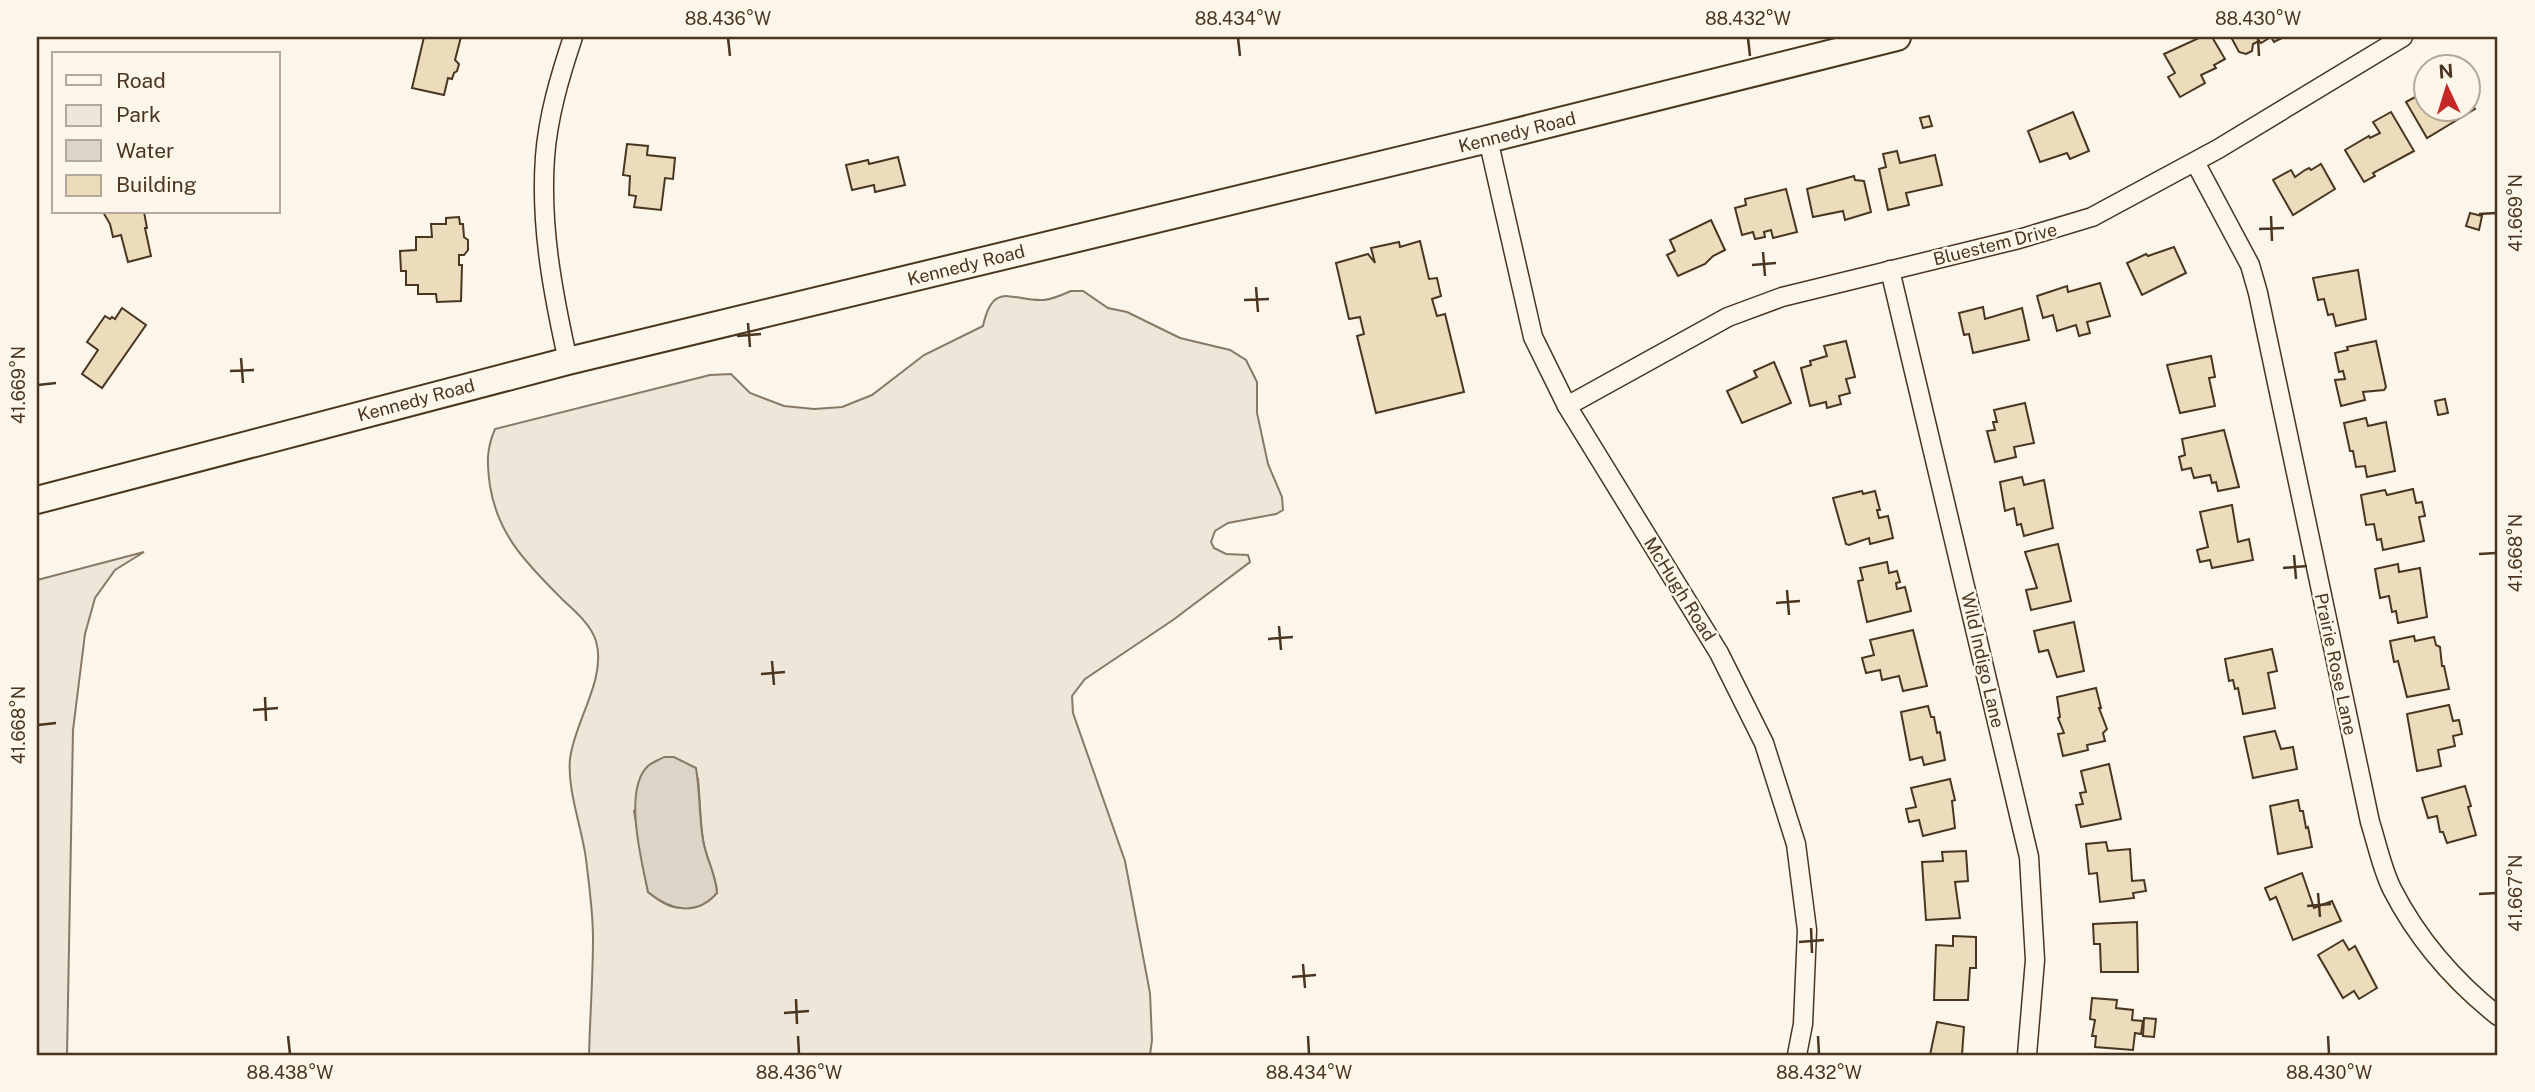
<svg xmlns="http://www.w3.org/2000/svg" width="2535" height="1092" font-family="'Public Sans',sans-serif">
<rect width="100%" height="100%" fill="#fbf6e9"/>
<g fill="#ede6d9" stroke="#887966" stroke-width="2" fill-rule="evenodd">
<path d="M1071,291H1083L1108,308L1127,312L1180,338L1230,350L1246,360L1257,382V413L1268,464L1282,497L1283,510L1276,514L1228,523L1215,531L1211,542L1214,548L1226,554L1248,555L1250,562L1173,620L1085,679L1072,696L1073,713L1125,861L1150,993L1152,1040L1150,1055H589C590,1016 593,977 593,938C593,912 589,885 586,859C582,828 567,790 570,759C574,722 607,679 596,641C591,625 575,611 563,600C528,565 498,536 490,486C487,464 486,450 495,429L710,375L731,374L750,393L784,406L814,409L842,407L872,395L924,355L983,326C993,279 1013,302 1044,300C1053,299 1062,295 1071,291ZM698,779C700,799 700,820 703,840C706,859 716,874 717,893C685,908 678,917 648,892L634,811Z"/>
<path d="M144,552L115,570L95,598L85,634L73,730L67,1055H37V580Z"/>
</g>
<path fill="#dcd4c6" stroke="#887966" stroke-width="2" d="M664,757H674L696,768C700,792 699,816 703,840C706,859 716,874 717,893C696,917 670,910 648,892C642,862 622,788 649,765C653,762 659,760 664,757Z"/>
<g fill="#ecdcbc" stroke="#4a3520" stroke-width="2">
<path d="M424,37H461L455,60L459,64L457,71L454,73L452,79L448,78L444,95L412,88Z"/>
<path d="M2201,37H2212L2225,59L2214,65L2216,68L2201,75L2205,83L2180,97L2168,77L2175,73L2164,54Z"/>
<path d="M2231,37H2284L2274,42L2271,37L2261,43L2259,41L2253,44L2252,51L2246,54L2239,52Z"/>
<path d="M2426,91V108H2468V98L2475,109L2427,138L2406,102Z"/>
<path d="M2073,112L2089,151L2070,159L2067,153L2040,162L2028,131Z"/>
<path d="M2391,112L2414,151L2373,173L2375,176L2364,182L2345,150L2369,136L2370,138L2380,133L2373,122Z"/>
<path d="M1929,116L1932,126L1923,128L1920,118Z"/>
<path d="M627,144L648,146L647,155L675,158L673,179L665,178L661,210L634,207L636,196L629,195L630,176L623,175Z"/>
<path d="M1897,151L1900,163L1935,155L1942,185L1906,193L1909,205L1888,210L1879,169L1886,167L1883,154Z"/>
<path d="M898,157L905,185L875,192L874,185L852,190L846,165L868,160L869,164Z"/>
<path d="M2321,164L2335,189L2293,215L2273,180L2291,170L2295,177L2305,170L2309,168L2311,170Z"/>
<path d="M1854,176L1855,180L1864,181L1871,212L1845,220L1843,211L1813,217L1807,189Z"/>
<path d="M1786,189L1797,232L1773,238L1771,230L1764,232L1765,237L1755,239L1753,232L1742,235L1735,208L1746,205L1745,199Z"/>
<path d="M103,212H144L147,228H145L151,256L128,262L121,235L113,237L110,224Z"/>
<path d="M2470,213L2482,216L2479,230L2466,226Z"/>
<path d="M459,217L460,224H463L464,237L468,240V250L464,255H459V265H462L461,301L437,302L436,294H418V285H406V271H401L400,251L416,250V237H432L431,224H446V218Z"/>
<path d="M1711,220L1725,250L1713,256L1705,264L1678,276L1667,255L1675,251L1670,240Z"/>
<path d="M1420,241L1429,279L1437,278L1441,296L1432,299L1437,316L1445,314L1464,392L1376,413L1357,336L1364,334L1360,317L1349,319L1336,263L1368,254L1375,263L1371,248L1399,242L1400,247Z"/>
<path d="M2174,247L2186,273L2142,295L2127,263L2146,254L2148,256Z"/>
<path d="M2358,270L2366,319L2336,326L2333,314L2328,315L2324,299L2318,300L2313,278Z"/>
<path d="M2100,283L2110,316L2087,322L2090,333L2079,336L2076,325L2057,331L2053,315L2043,318L2037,296L2067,286L2068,292Z"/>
<path d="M1983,307L1985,319L2022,308L2029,340L1973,353L1969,334L1964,335L1959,313Z"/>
<path d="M122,308L146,325L102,388L82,374L98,350L87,342L105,316L110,319L112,317L115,319Z"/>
<path d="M1846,341L1855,377L1846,379L1850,393L1839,396L1841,404L1827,408L1826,402L1810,406L1801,368L1811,365L1810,361L1827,356L1824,346Z"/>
<path d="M2376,341L2386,387L2384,390L2363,392L2365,400L2341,406L2335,380L2345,379L2343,371L2339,372L2335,353L2348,350L2347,347Z"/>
<path d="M2211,356L2215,377L2209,378L2215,406L2180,413L2167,365Z"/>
<path d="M1774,362L1791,403L1742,423L1727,391L1757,377L1754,371Z"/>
<path d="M2445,399L2448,413L2438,415L2435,401Z"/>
<path d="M2025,403L2034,443L2014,447L2016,457L1995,462L1987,431L1995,430L1993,422H1997L1994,410Z"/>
<path d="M2366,418L2368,426L2386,422L2395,471L2367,477L2365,466L2356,467L2353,451H2350L2344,423Z"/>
<path d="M2224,430L2239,487L2218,491L2216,482L2212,483L2210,475L2194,478L2191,468L2182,470L2179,457L2185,455L2182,439Z"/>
<path d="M2022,477L2024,485L2044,480L2053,528L2024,536L2021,524L2017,525L2014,508L2005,511L2000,482Z"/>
<path d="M2413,489L2416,503L2422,502L2425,516L2419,517L2424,541L2383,550L2381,539L2377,540L2374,524L2366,525L2361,495L2385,490L2387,495Z"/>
<path d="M1862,491L1863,494L1875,491L1880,510H1877L1879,518L1888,516L1893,538L1870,544L1869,538L1849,545L1846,544L1833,498Z"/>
<path d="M2232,505L2238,542L2249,539L2253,560L2212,568L2210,560L2200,562L2197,550L2208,547L2200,512Z"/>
<path d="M2058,544L2071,601L2031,610L2026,590L2037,588L2025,552Z"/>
<path d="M1887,562L1889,573L1897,571L1900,582L1896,583L1897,589L1905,587L1911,611L1867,622L1858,581L1863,580L1860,568Z"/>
<path d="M2398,564L2399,572L2420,568L2427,617L2398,623L2396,611L2392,612L2389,596L2380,598L2375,569Z"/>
<path d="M2074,622L2084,671L2057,677L2048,650L2039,652L2034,631Z"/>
<path d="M1913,630L1927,686L1903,691L1899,676L1882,680L1880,670L1866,673L1862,658L1874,655L1870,640Z"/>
<path d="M2414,636L2415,641L2434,637L2436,645L2440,647L2442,666H2444L2449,689L2407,697L2398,661L2394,662L2390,641Z"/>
<path d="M2272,649L2277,671L2268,673L2275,708L2243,714L2238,688L2235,689L2233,680L2229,681L2225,659Z"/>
<path d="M2096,688L2101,708H2099L2107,729L2103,733L2105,741L2087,745L2088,750L2063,756L2058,734L2064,733L2058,718L2060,717L2057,697Z"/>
<path d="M2449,705L2453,721L2459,720L2462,734L2453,736L2455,746L2438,750L2441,766L2417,771L2407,714Z"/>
<path d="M1928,706L1931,717H1934L1937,733L1940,732L1945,760L1924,765L1922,757L1910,760L1901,712Z"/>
<path d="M2275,731L2281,749L2293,747L2297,769L2253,778L2244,737Z"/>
<path d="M2109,764L2121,819L2081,827L2076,805L2083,804L2080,793L2086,792L2081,771Z"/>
<path d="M1950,779L1955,800L1952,801L1955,828L1923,836L1919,820L1909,822L1906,809L1916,807L1911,788Z"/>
<path d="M2465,786L2471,806L2468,807L2476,835L2447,843L2443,832H2440L2437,816L2428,818L2422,798Z"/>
<path d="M2298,800L2300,811H2303L2306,828L2308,827L2312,847L2278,854L2270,806Z"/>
<path d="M2106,842L2108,851L2130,849L2132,881L2144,880L2146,891L2133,893L2134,898L2100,902L2097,873L2089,874L2086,844Z"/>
<path d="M1966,851L1968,881L1955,882L1960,918L1926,920L1922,862L1943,861L1942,852Z"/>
<path d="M2302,873L2314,908L2332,901L2341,921L2293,940L2276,897L2270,900L2265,888Z"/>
<path d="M2137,922L2138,972H2101L2100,944H2094L2093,924Z"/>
<path d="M1953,936L1976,937V968H1970L1968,1000H1934L1936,945L1953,946Z"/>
<path d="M2343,940L2349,950L2355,946L2377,988L2359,999L2354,991L2343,998L2318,955Z"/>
<path d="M2092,998L2117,1000L2116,1008L2133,1010L2132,1020L2143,1021L2141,1034L2135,1033L2133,1050L2095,1047L2096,1036H2092L2095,1020L2090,1019Z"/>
<path d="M2144,1018L2156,1019L2154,1037L2143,1036Z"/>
<path d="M1937,1022L1964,1027L1962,1055H1930Z"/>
</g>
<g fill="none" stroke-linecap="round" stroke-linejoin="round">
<g stroke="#4a3520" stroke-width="21">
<g id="minor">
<path d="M1488,139L1533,337L1567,406L1719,653L1764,743L1796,844L1807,930L1803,1024L1797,1055"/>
<path d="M2195,162L2250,265L2258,293L2370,822C2377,844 2382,869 2392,889C2418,940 2454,981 2498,1016"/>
<path d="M1890,270L2029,857L2035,960L2027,1055"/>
<path d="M568,361C553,294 540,226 545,157C548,116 560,76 573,37"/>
<path d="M1567,406L1728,317L1782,297L2019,239L2092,217L2218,149L2403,37"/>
</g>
</g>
<g stroke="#4a3520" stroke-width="30">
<path id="secondary" d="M37,500L568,361L1488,139L1897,37"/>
</g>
<use href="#minor" stroke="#fbf6e9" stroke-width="18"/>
<use href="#secondary" stroke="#fbf6e9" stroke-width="26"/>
</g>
<path fill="none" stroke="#4a3520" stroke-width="2.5" d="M728,38L730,56M1238,38L1240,56M1748,38L1750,56M2258,38L2259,56M2479,214L2496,213M2271,216L2272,241M2259,229L2284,228M1763,252L1765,276M1752,265L1776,263M1256,287L1258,312M1244,300L1269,299M748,323L750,347M737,336L761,334M241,358L243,383M230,371L254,370M38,385L56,383M2479,554L2496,553M2294,555L2296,579M2283,568L2307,566M1787,590L1789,615M1776,603L1800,601M1279,626L1281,650M1268,639L1293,637M772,661L774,685M761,674L785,672M265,697L266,721M253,710L278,708M38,725L56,723M2318,893L2320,917M2479,894L2496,893M2307,906L2331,904M1811,928L1812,953M1799,942L1824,940M1303,964L1305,988M1292,977L1316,975M796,999L797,1024M784,1013L809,1011M288,1036L290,1054M798,1036L799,1054M1308,1036L1309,1054M1818,1036L1819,1054M2328,1036L2329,1054"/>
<g text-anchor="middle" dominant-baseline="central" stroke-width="5" stroke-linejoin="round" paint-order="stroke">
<g font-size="18" fill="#4a3520" stroke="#fbf6e9">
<text transform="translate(1517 132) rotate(-14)">Kennedy Road</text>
<text transform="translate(1995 244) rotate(-14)">Bluestem Drive</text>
<text transform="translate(966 265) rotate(-14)">Kennedy Road</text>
<text transform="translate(416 400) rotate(-15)">Kennedy Road</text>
<text transform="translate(1680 589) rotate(58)">McHugh Road</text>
<text transform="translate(1983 660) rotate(77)">Wild Indigo Lane</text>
<text transform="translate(2336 664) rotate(78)">Prairie Rose Lane</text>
</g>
</g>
<rect width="2535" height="1092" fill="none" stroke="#fbf6e9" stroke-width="77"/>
<rect x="52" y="52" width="228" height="161" fill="#fbf6e9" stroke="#b4a999" stroke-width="2"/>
<rect x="66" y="75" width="35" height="10" fill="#fbf6e9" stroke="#b4a999" stroke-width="2"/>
<text x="116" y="88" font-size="21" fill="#4a3520">Road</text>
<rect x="66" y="105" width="35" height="21" fill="#ede6d9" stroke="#b4a999" stroke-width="2"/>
<text x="116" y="122" font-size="21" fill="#4a3520">Park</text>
<rect x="66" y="140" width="35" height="21" fill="#dcd4c6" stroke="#b4a999" stroke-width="2"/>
<text x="116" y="158" font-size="21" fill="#4a3520">Water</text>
<rect x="66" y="175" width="35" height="21" fill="#ecdcbc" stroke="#b4a999" stroke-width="2"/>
<text x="116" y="192" font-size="21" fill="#4a3520">Building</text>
<g transform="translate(2447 88) rotate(356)"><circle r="33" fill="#fbf6e9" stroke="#b4a999" stroke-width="2"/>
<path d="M0-5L12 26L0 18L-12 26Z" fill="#c62828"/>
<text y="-10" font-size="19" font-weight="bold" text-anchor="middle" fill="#4a3520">N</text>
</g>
<rect x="38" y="38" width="2458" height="1016" fill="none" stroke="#4a3520" stroke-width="2.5"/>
<g font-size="18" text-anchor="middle" fill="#4a3520">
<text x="728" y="25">88.436°W</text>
<text x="1238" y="25">88.434°W</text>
<text x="1748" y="25">88.432°W</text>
<text x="2258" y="25">88.430°W</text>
<text transform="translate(2516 213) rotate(-90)" y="6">41.669°N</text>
<text transform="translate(19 385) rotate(-90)" y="6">41.669°N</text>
<text transform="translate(2516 553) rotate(-90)" y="6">41.668°N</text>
<text transform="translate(19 725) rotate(-90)" y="6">41.668°N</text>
<text transform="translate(2516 893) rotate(-90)" y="6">41.667°N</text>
<text x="290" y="1079">88.438°W</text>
<text x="799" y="1079">88.436°W</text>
<text x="1309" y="1079">88.434°W</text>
<text x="1819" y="1079">88.432°W</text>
<text x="2329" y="1079">88.430°W</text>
</g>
</svg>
